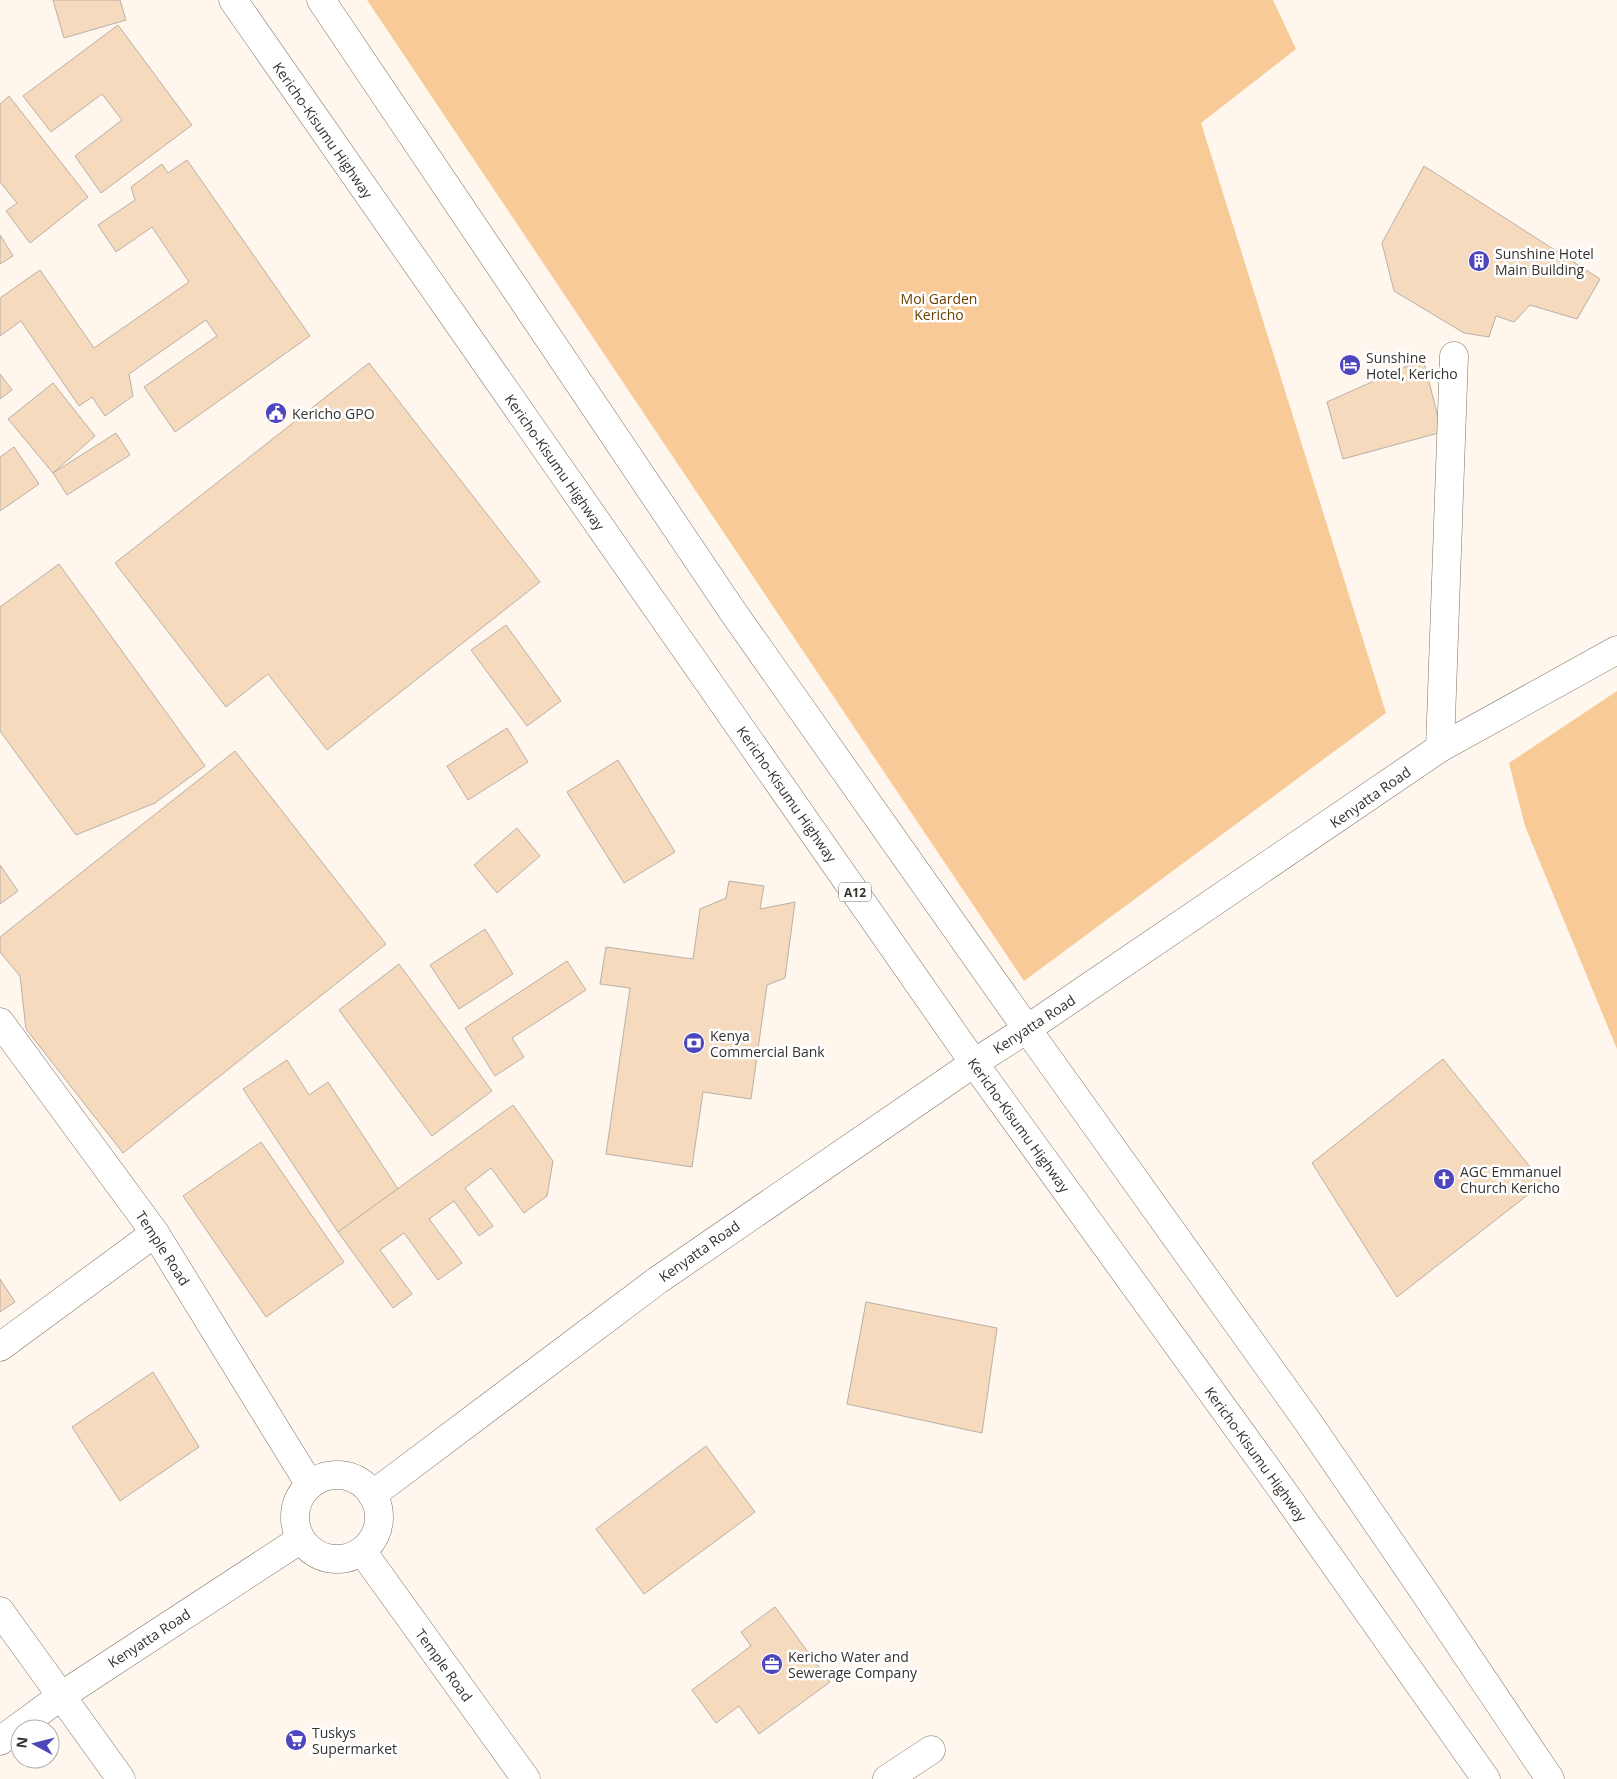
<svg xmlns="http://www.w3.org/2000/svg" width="1617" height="1779" font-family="'Open Sans',sans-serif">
<rect width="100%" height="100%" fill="#fff6ed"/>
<g fill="#f7ca97">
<path d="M367,0H1273L1296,49L1201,123L1386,713L1024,981Z"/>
<path d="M1617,691V1049L1525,826L1509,763Z"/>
</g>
<g fill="#f5dabd" stroke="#bab0a6">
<path d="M53,0H120L126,20L64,38Z"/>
<path d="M118,25L192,125L101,193L75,156L122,120L102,94L51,132L23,96Z"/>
<path d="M9,96L88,197L30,243L6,211L17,203L0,182V104Z"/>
<path d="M187,160L310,336L175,432L144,387L217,336L206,320L129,374L133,396L105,416L92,397L79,406L21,321L0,336V298L40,270L94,348L189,282L152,227L116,252L98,225L135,200L131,187L162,164L168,173Z"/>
<path d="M1424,166L1600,279L1577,319L1530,305L1514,322L1496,316L1489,337L1464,333L1394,291L1382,243Z"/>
<path d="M0,235L13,256L0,264Z"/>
<path d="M1423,359L1442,432L1343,459L1327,402Z"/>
<path d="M369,363L540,582L327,750L268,674L226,707L115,563Z"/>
<path d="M0,374L12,390L0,399Z"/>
<path d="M53,383L95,436L53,473L8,419Z"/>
<path d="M116,433L130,455L67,495L53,473Z"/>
<path d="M14,447L39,484L0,511V457Z"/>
<path d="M59,564L205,766L155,803L76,835L0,731V607Z"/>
<path d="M506,625L561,701L527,726L471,650Z"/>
<path d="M507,728L528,762L468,800L447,766Z"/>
<path d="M235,751L386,944L123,1153L26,1029L20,976L0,952V937Z"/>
<path d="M618,760L675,852L624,883L567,792Z"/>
<path d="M517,828L540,856L497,893L474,865Z"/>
<path d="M0,865L18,891L0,904Z"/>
<path d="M729,881L764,886L760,909L795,902L785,978L767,985L751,1099L703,1092L692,1167L606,1154L630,988L600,984L606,947L693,959L700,909L726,898Z"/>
<path d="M485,929L513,974L459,1009L430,965Z"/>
<path d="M567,961L586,990L512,1038L524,1057L495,1076L465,1028Z"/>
<path d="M399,964L492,1091L432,1136L339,1010Z"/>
<path d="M1443,1059L1543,1183L1397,1297L1312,1163Z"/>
<path d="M287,1060L309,1095L328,1082L398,1189L338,1232L243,1089Z"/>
<path d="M513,1105L553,1161L547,1196L524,1213L491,1168L465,1188L493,1226L479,1236L454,1201L429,1219L462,1263L438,1280L404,1233L380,1250L412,1294L393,1308L338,1232Z"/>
<path d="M261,1142L344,1262L266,1317L183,1196Z"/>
<path d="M0,1279L15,1302L0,1312Z"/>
<path d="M866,1302L997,1328L982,1433L847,1404Z"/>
<path d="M153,1372L199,1447L120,1501L72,1427Z"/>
<path d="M706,1446L755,1512L644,1594L596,1529Z"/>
<path d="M775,1607L830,1682L759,1734L739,1706L716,1723L692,1690L751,1646L741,1632Z"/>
</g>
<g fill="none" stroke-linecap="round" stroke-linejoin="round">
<g stroke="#7c7369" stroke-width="29">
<g id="minor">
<path d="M1440,748L1454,356"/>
<path d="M0,1022L155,1233L310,1485"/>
<path d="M0,1347L155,1233"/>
<circle cx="337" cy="1517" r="42"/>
<path d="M372,1495L658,1280L974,1063L1027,1029L1440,748L1617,650"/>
<path d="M362,1551L526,1779"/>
<path d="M0,1611L121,1779"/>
<path d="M0,1741L61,1696L301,1539"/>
<path d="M887,1779L931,1750"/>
</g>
</g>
<g stroke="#7c7369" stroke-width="29">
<g id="highway">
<path d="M233,0L974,1063L1268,1470L1486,1779"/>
<path d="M321,0L733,612L1027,1029L1308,1422L1423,1590L1550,1779"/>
</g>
</g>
<use href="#minor" stroke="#fff" stroke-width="28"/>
<use href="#highway" stroke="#fff" stroke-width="28"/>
</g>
<defs>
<g id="building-disc" transform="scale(1.125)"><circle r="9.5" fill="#4d46bd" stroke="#fff"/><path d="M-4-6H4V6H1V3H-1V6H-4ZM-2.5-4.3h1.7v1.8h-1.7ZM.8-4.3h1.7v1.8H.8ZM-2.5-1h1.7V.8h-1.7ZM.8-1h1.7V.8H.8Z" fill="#fff"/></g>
<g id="hotel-disc" transform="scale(1.125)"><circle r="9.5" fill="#4d46bd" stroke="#fff"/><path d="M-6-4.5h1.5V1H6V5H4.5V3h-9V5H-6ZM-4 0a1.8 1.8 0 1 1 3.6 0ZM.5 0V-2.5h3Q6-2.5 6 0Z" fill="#fff"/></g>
<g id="civic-disc" transform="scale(1.125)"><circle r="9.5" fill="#4d46bd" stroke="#fff"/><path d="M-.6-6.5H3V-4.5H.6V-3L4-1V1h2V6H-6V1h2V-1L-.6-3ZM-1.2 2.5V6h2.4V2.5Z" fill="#fff"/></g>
<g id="bank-disc" transform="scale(1.125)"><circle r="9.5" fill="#4d46bd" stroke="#fff"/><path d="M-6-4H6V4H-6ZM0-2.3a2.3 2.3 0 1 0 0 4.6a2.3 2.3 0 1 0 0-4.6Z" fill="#fff"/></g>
<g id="church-disc" transform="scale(1.125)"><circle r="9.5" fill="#4d46bd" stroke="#fff"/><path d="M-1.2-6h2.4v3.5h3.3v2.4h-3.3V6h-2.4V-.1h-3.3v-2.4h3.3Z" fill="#fff"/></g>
<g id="office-disc" transform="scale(1.125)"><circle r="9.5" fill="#4d46bd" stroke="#fff"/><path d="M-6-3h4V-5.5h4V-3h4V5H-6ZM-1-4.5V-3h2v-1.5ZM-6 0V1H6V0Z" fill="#fff"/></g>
<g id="supermarket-disc" transform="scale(1.125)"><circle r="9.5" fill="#4d46bd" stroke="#fff"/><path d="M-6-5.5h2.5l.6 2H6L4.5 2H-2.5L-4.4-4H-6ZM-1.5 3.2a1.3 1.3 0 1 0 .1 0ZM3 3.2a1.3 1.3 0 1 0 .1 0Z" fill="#fff"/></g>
</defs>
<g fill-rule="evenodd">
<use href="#building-disc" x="1479" y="261"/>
<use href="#hotel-disc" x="1350" y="365"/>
<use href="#civic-disc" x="276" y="413"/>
<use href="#bank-disc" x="694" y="1043"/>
<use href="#church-disc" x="1444" y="1179"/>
<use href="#office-disc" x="772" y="1664"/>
<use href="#supermarket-disc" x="296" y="1740"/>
</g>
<g text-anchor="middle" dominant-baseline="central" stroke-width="5" stroke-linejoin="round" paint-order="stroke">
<rect fill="#fff" stroke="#72706d" stroke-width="1" x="839" y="882.5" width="32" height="19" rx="4"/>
<g font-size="12" font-weight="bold" fill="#36322e">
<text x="855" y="892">A12</text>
</g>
<g font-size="14" fill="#36322e" stroke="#fff">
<text transform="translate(323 130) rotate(55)">Kericho-Kisumu Highway</text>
<text transform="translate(555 462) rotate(55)">Kericho-Kisumu Highway</text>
<text transform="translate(787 794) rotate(55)">Kericho-Kisumu Highway</text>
<text transform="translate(1370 797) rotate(-35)">Kenyatta Road</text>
<text transform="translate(1034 1024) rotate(-33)">Kenyatta Road</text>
<text transform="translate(1019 1125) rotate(54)">Kericho-Kisumu Highway</text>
<text transform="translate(163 1248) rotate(57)">Temple Road</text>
<text transform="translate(699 1251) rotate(-35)">Kenyatta Road</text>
<text transform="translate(1256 1454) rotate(54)">Kericho-Kisumu Highway</text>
<text transform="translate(149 1638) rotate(-33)">Kenyatta Road</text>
<text transform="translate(444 1665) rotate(54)">Temple Road</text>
</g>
<g font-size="14" fill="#36322e" stroke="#fff" text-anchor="start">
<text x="1495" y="253">Sunshine Hotel<tspan x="1495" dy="16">Main Building</tspan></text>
<text x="1366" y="357">Sunshine<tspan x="1366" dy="16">Hotel, Kericho</tspan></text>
<text x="292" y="413">Kericho GPO</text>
<text x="710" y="1035">Kenya<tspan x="710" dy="16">Commercial Bank</tspan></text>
<text x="1460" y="1171">AGC Emmanuel<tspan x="1460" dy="16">Church Kericho</tspan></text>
<text x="788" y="1656">Kericho Water and<tspan x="788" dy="16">Sewerage Company</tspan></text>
<text x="312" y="1732">Tuskys<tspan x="312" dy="16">Supermarket</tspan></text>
</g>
<g font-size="14" fill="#6b4200" stroke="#fff">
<text x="939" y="298">Moi Garden<tspan x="939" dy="16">Kericho</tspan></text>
</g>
</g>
<g transform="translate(35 1744) rotate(277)"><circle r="24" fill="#ffffff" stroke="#afadab"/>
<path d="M0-4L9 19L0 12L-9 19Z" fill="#4d46bd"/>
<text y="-8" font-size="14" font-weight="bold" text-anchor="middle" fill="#36322e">N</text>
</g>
</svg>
